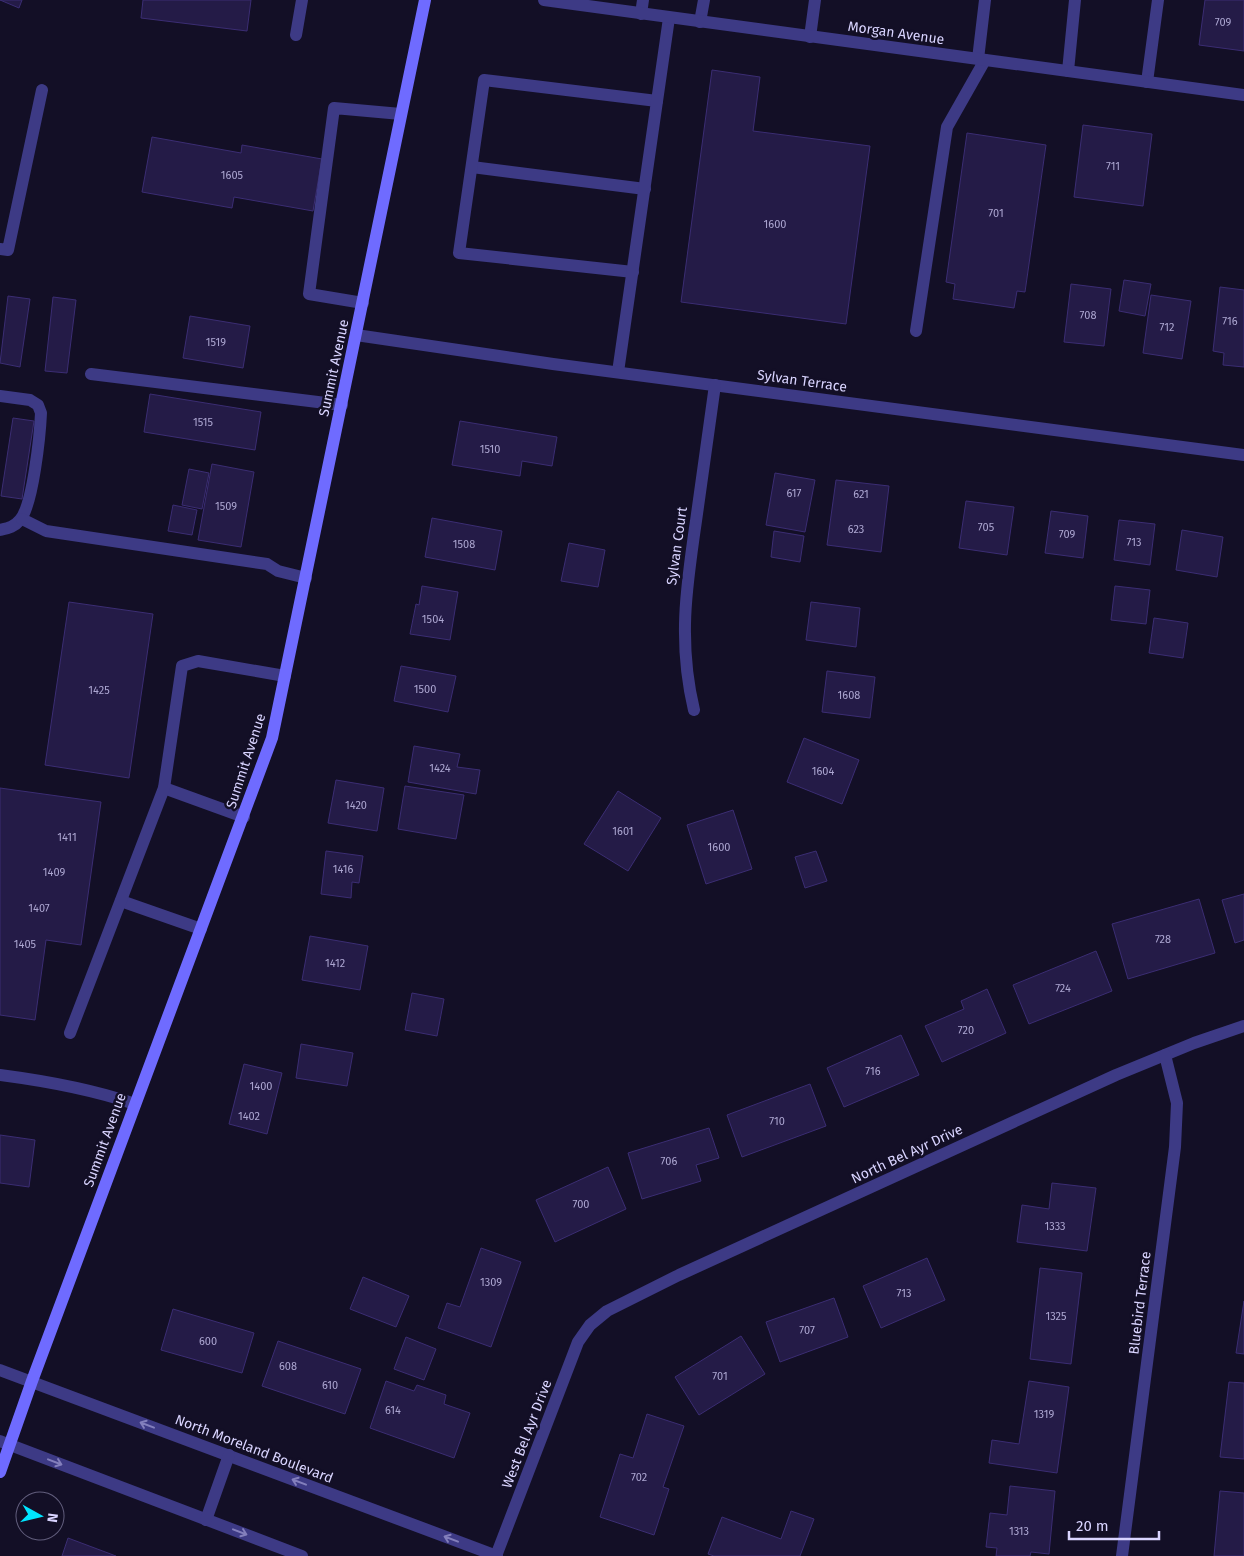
<svg xmlns="http://www.w3.org/2000/svg" width="1244" height="1556" font-family="'Fira Sans',sans-serif">
<rect width="100%" height="100%" fill="#130f26"/>
<g fill="#241b47" stroke="#3b2d73">
<path d="M0,0H22L19,8Z"/>
<path d="M143,0H251L247,31L141,18Z"/>
<path d="M1205,0H1244V51L1199,45Z"/>
<path d="M712,70L760,77L753,131L870,146L846,324L681,302Z"/>
<path d="M1083,125L1152,134L1143,206L1074,197Z"/>
<path d="M967,133L1046,145L1025,292L1017,291L1014,308L953,299L955,284L946,282Z"/>
<path d="M152,137L241,153L242,145L322,159L313,211L234,197L232,208L142,192Z"/>
<path d="M1124,280L1151,284L1145,316L1119,311Z"/>
<path d="M1071,284L1111,289L1104,346L1064,342Z"/>
<path d="M1220,287L1244,290V367L1223,365L1224,353L1213,351Z"/>
<path d="M1151,295L1191,301L1182,359L1143,353Z"/>
<path d="M8,296L30,299L20,367L0,363Z"/>
<path d="M53,297L76,300L67,373L45,371Z"/>
<path d="M190,316L250,326L243,368L183,358Z"/>
<path d="M150,394L261,412L255,450L144,432Z"/>
<path d="M13,418L34,421L22,499L1,496Z"/>
<path d="M460,421L557,437L552,466L522,461L520,476L452,465Z"/>
<path d="M212,464L254,472L241,547L198,540Z"/>
<path d="M189,469L209,473L202,509L182,505Z"/>
<path d="M775,473L815,480L805,532L766,525Z"/>
<path d="M836,480L889,486L881,552L827,545Z"/>
<path d="M966,501L1014,507L1007,555L959,548Z"/>
<path d="M173,505L197,510L192,535L168,531Z"/>
<path d="M1051,511L1088,516L1083,558L1045,553Z"/>
<path d="M432,518L502,531L495,570L425,557Z"/>
<path d="M1119,520L1155,524L1150,565L1114,560Z"/>
<path d="M1182,530L1223,537L1217,577L1176,570Z"/>
<path d="M774,531L804,536L800,562L771,557Z"/>
<path d="M569,543L605,550L598,587L561,581Z"/>
<path d="M422,586L458,592L450,640L410,634L416,604L419,605Z"/>
<path d="M1115,586L1150,590L1146,624L1111,620Z"/>
<path d="M69,602L153,614L129,778L45,765Z"/>
<path d="M811,602L860,608L856,647L806,640Z"/>
<path d="M1154,618L1188,623L1183,658L1149,653Z"/>
<path d="M401,666L456,676L448,712L394,701Z"/>
<path d="M827,671L875,677L870,718L822,712Z"/>
<path d="M804,738L859,760L842,804L787,782Z"/>
<path d="M414,746L460,754L457,767L480,770L476,794L408,782Z"/>
<path d="M336,780L384,788L377,831L328,823Z"/>
<path d="M405,786L464,795L456,839L398,829Z"/>
<path d="M0,788L101,802L81,945L46,940L35,1020L0,1015Z"/>
<path d="M618,791L661,818L628,871L584,844Z"/>
<path d="M733,810L752,869L706,884L687,825Z"/>
<path d="M326,851L363,856L359,883L352,882L351,898L321,894Z"/>
<path d="M816,851L827,881L805,888L795,857Z"/>
<path d="M1244,894V940L1235,943L1222,900Z"/>
<path d="M1199,899L1215,953L1128,979L1112,924Z"/>
<path d="M310,936L368,946L360,990L302,980Z"/>
<path d="M1096,951L1112,991L1029,1024L1013,985Z"/>
<path d="M987,989L1006,1033L942,1062L925,1026L964,1009L961,1001Z"/>
<path d="M412,993L444,999L437,1036L405,1030Z"/>
<path d="M901,1035L919,1075L844,1107L827,1068Z"/>
<path d="M301,1044L353,1053L347,1086L296,1078Z"/>
<path d="M244,1064L282,1073L267,1134L229,1124Z"/>
<path d="M810,1084L826,1126L742,1157L727,1115Z"/>
<path d="M709,1128L719,1158L696,1165L701,1181L642,1199L628,1153Z"/>
<path d="M0,1135L35,1140L29,1187L0,1183Z"/>
<path d="M608,1167L626,1209L555,1242L536,1200Z"/>
<path d="M1052,1183L1096,1188L1087,1251L1017,1242L1022,1205L1049,1209Z"/>
<path d="M481,1248L521,1262L491,1347L438,1328L447,1303L460,1307Z"/>
<path d="M927,1258L945,1300L881,1328L863,1286Z"/>
<path d="M1040,1268L1082,1273L1071,1364L1030,1359Z"/>
<path d="M363,1277L409,1296L396,1327L350,1309Z"/>
<path d="M834,1298L848,1337L780,1362L766,1322Z"/>
<path d="M1244,1301V1354L1236,1353Z"/>
<path d="M173,1309L254,1333L242,1373L161,1350Z"/>
<path d="M741,1336L765,1374L699,1415L675,1377Z"/>
<path d="M406,1337L436,1349L424,1380L394,1369Z"/>
<path d="M278,1341L361,1369L345,1414L262,1386Z"/>
<path d="M386,1381L414,1391L417,1385L446,1395L444,1404L470,1413L454,1458L370,1428Z"/>
<path d="M1029,1381L1069,1387L1057,1473L989,1463L992,1440L1019,1444Z"/>
<path d="M1229,1382L1244,1383V1459L1220,1457Z"/>
<path d="M647,1414L684,1426L663,1487L669,1489L654,1535L600,1517L620,1454L633,1458Z"/>
<path d="M1010,1486L1055,1491L1049,1554L1031,1552L1030,1556H996L997,1548L986,1547L990,1513L1007,1515Z"/>
<path d="M1220,1491L1244,1493V1556H1214Z"/>
<path d="M791,1511L814,1519L800,1556H714L708,1554L722,1517L781,1539Z"/>
<path d="M68,1538L116,1556H62Z"/>
</g>
<g fill="none" stroke-linecap="round" stroke-linejoin="round">
<g stroke="#3d3a85" stroke-width="12">
<path d="M641,14L643,0"/>
<path d="M700,22L704,0"/>
<path d="M296,35L302,0"/>
<path d="M810,37L815,0"/>
<path d="M978,59L985,0"/>
<path d="M1068,71L1075,0"/>
<path d="M1147,82L1158,0"/>
<path d="M472,167L645,189"/>
<path d="M0,249L8,250L42,90"/>
<path d="M633,272L459,253L484,80L657,101"/>
<path d="M363,303L309,294L334,108L401,114"/>
<path d="M916,331L947,127L985,60"/>
<path d="M618,372L669,18"/>
<path d="M91,374L342,405"/>
<path d="M0,396L30,400L38,405L41,413C40,435 33,505 20,520C14,527 9,528 0,530"/>
<path d="M22,519L46,531L267,564L278,571L306,578"/>
<path d="M164,788L244,817"/>
<path d="M121,901L201,929"/>
<path d="M70,1033L164,788L182,666L198,661L285,676"/>
</g>
<g stroke="#3d3a85" stroke-width="12">
<path d="M544,0L1244,95"/>
<path d="M356,335L553,364L1244,455"/>
<path d="M694,710C678,643 686,589 696,521C702,476 709,430 715,385"/>
<path d="M0,1075C46,1081 91,1089 135,1104"/>
<path d="M496,1556L578,1342L590,1325L607,1311L679,1275L1116,1075L1194,1043L1244,1026"/>
<path d="M1122,1556L1175,1147L1177,1103L1165,1055"/>
</g>
<g stroke="#3d3a85" stroke-width="12">
<path d="M0,1370L497,1556"/>
<path d="M0,1441L302,1556"/>
<path d="M206,1520L229,1455"/>
</g>
<path stroke="#6f6bff" stroke-width="12" d="M0,1472L32,1381L272,738L425,0"/>
</g>
<defs><path id="oneway-shaft" d="M-6 0H5M1.5-3L5.5 0L1.5 3" fill="none" stroke-width="1.6" stroke-linecap="round" stroke-linejoin="round" transform="scale(1.25)"/></defs>
<g stroke="#837fbc">
<use href="#oneway-shaft" transform="translate(147 1425) rotate(-159)"/>
<use href="#oneway-shaft" transform="translate(55 1462) rotate(21)"/>
<use href="#oneway-shaft" transform="translate(299 1482) rotate(-159)"/>
<use href="#oneway-shaft" transform="translate(240 1532) rotate(21)"/>
<use href="#oneway-shaft" transform="translate(451 1539) rotate(-159)"/>
</g>
<g text-anchor="middle" dominant-baseline="central" stroke-width="5" stroke-linejoin="round" paint-order="stroke">
<g font-size="11" fill="#aca6d1">
<text x="1223" y="22">709</text>
<text x="1113" y="166">711</text>
<text x="232" y="175">1605</text>
<text x="996" y="213">701</text>
<text x="775" y="224">1600</text>
<text x="1088" y="315">708</text>
<text x="1230" y="321">716</text>
<text x="1167" y="327">712</text>
<text x="216" y="342">1519</text>
<text x="203" y="422">1515</text>
<text x="490" y="449">1510</text>
<text x="794" y="493">617</text>
<text x="861" y="494">621</text>
<text x="226" y="506">1509</text>
<text x="986" y="527">705</text>
<text x="856" y="529">623</text>
<text x="1067" y="534">709</text>
<text x="1134" y="542">713</text>
<text x="464" y="544">1508</text>
<text x="433" y="619">1504</text>
<text x="425" y="689">1500</text>
<text x="99" y="690">1425</text>
<text x="849" y="695">1608</text>
<text x="440" y="768">1424</text>
<text x="823" y="771">1604</text>
<text x="356" y="805">1420</text>
<text x="623" y="831">1601</text>
<text x="67" y="837">1411</text>
<text x="719" y="847">1600</text>
<text x="343" y="869">1416</text>
<text x="54" y="872">1409</text>
<text x="39" y="908">1407</text>
<text x="1163" y="939">728</text>
<text x="25" y="944">1405</text>
<text x="335" y="963">1412</text>
<text x="1063" y="988">724</text>
<text x="966" y="1030">720</text>
<text x="873" y="1071">716</text>
<text x="261" y="1086">1400</text>
<text x="249" y="1116">1402</text>
<text x="777" y="1121">710</text>
<text x="669" y="1161">706</text>
<text x="581" y="1204">700</text>
<text x="1055" y="1226">1333</text>
<text x="491" y="1282">1309</text>
<text x="904" y="1293">713</text>
<text x="1056" y="1316">1325</text>
<text x="807" y="1330">707</text>
<text x="208" y="1341">600</text>
<text x="288" y="1366">608</text>
<text x="720" y="1376">701</text>
<text x="330" y="1385">610</text>
<text x="393" y="1410">614</text>
<text x="1044" y="1414">1319</text>
<text x="639" y="1477">702</text>
<text x="1019" y="1531">1313</text>
</g>
<g font-size="14" fill="#d9d4ff" stroke="#130f26">
<text transform="translate(896 33) rotate(8)">Morgan Avenue</text>
<text transform="translate(334 368) rotate(-78)">Summit Avenue</text>
<text transform="translate(802 381) rotate(8)">Sylvan Terrace</text>
<text transform="translate(677 546) rotate(-82)">Sylvan Court</text>
<text transform="translate(246 761) rotate(-72)">Summit Avenue</text>
<text transform="translate(105 1140) rotate(-70)">Summit Avenue</text>
<text transform="translate(907 1154) rotate(-25)">North Bel Ayr Drive</text>
<text transform="translate(1140 1303) rotate(-83)">Bluebird Terrace</text>
<text transform="translate(527 1434) rotate(-69)">West Bel Ayr Drive</text>
<text transform="translate(254 1449) rotate(21)">North Moreland Boulevard</text>
</g>
</g>
<g transform="translate(40 1516) rotate(98)"><circle r="24" fill="#130f26" stroke="#625e7d"/>
<path d="M0-4L9 19L0 12L-9 19Z" fill="#00e5ff"/>
<text y="-8" font-size="14" font-weight="bold" text-anchor="middle" fill="#d9d4ff">N</text>
</g>
<path d="M1069 1531v8h90v-8" fill="none" stroke="#d9d4ff" stroke-width="2.5"/>
<text x="1076" y="1531" font-size="15" fill="#d9d4ff" stroke="#130f26" stroke-width="4" paint-order="stroke">20 m</text>
</svg>
